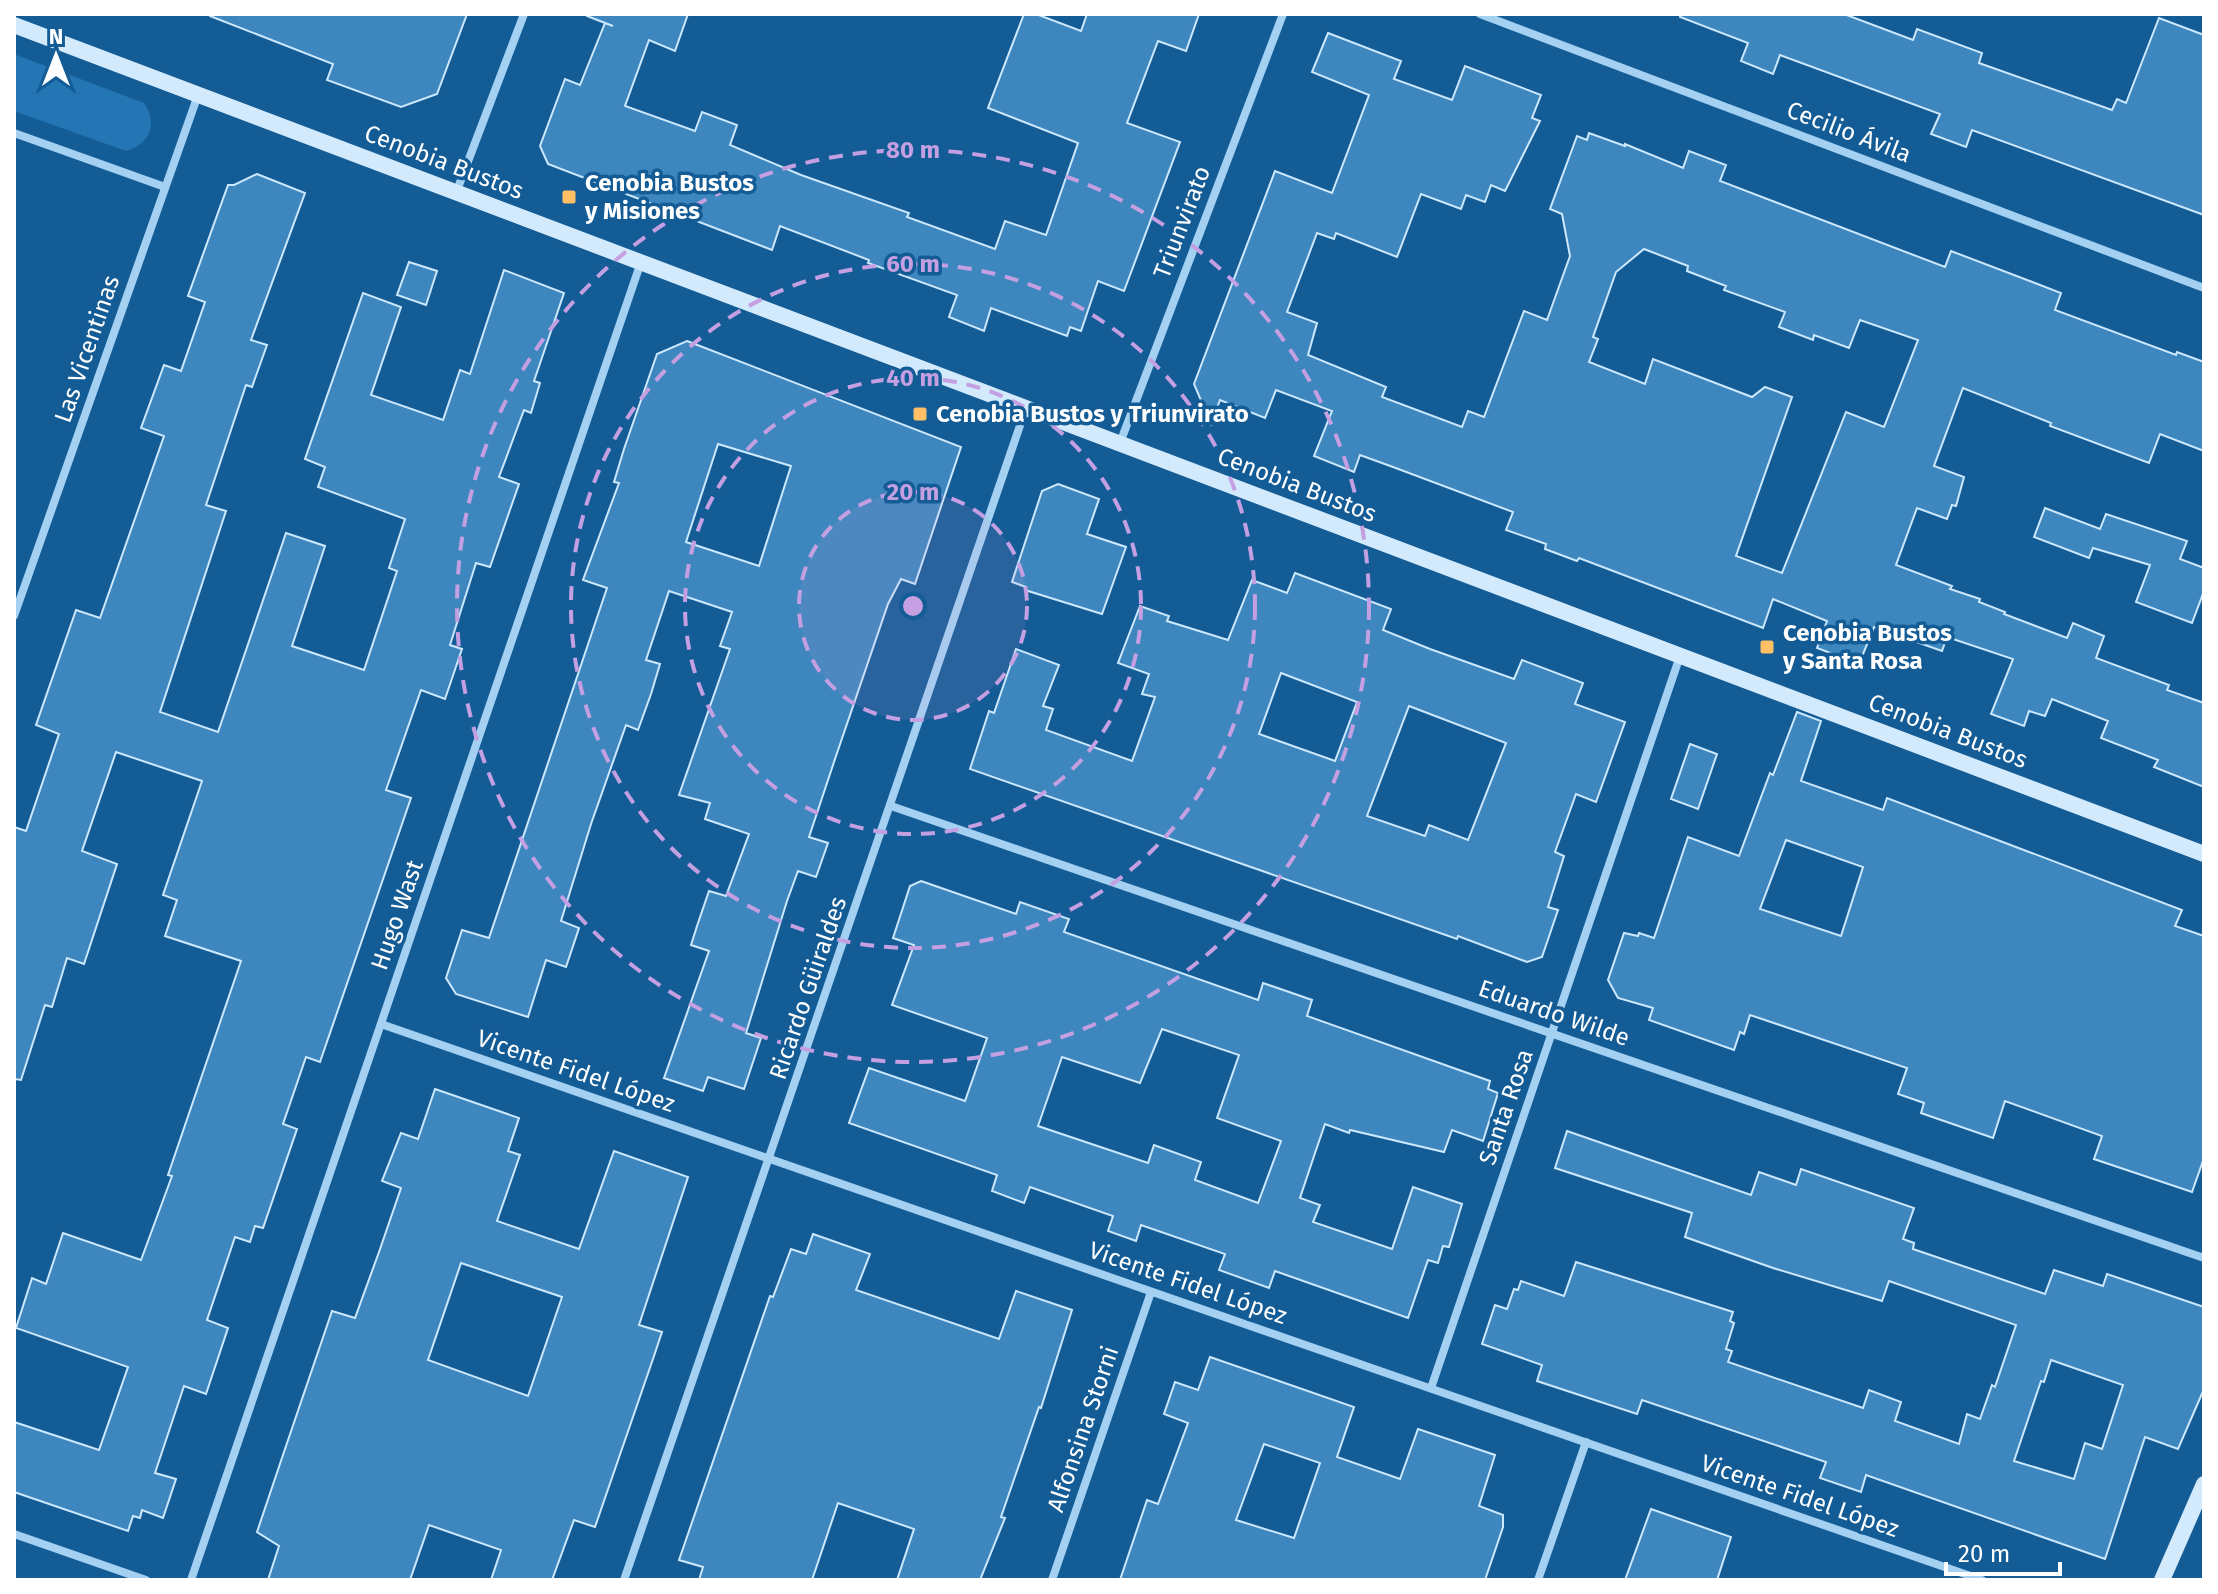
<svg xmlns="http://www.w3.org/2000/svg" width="2218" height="1594" font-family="'Fira Sans',sans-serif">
<rect width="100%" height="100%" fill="#145c96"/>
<path fill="#2375b3" d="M14,54L144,103C158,123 150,145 126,151L14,111Z"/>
<g fill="#3d86be" stroke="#cce8fd" stroke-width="2" fill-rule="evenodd">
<path d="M210,14H467L437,94L401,107L327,80L333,64L210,16Z"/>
<path d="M587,14H688L675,51L649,40L625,106L695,131L702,112L737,125L730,145L801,175L909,213L907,217L995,249L1005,221L1046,235L1078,143L988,108L1024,14H1036L1081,31L1087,14H1199L1186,51L1158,41L1127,123L1180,142L1124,291L1098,281L1081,331L1070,327L1067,336L991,308L984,331L949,317L957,295L868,263L869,260L780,226L772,250L548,164L540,146L565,79L580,85L605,23L613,26L587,16Z"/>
<path d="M1681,14H1844L1913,40L1917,29L1982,53L1979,63L2112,110L2117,99L2126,103L2159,18L2204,35V215L1972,130L1966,147L1931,134L1940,114L1780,55L1773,74L1741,61L1748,43L1680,17Z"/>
<path d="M1328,33L1401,61L1394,79L1452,100L1465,66L1541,95L1532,118L1540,121L1505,191L1491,185L1485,202L1466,195L1461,209L1421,194L1397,257L1336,233L1334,239L1317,233L1287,312L1317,323L1308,355L1386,387L1382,397L1462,427L1468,411L1484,417L1524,311L1547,320L1570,256L1562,214L1550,209L1577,136L1587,140L1589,133L1625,146V144L1683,168L1689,151L1726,165L1720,181L1945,267L1951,251L2061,293L2055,310L2176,355L2177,352L2204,362V451L2160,434L2149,463L2050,426L2051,423L1963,388L1934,466L1964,477L1956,506L1952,505L1947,519L1917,508L1896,565L1952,586L1950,589L1980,599L1979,602L2005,612L2004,614L2067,638L2073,623L2104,636L2096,658L2169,685L2167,690L2204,703V787L2154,767L2158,760L2101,738L2108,721L2052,699L2045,716L2029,711L2024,726L1991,714L2013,659L1947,637L1942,651L1874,627L1859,664L1817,648L1827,621L1773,599L1763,628L1579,558L1577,561L1545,549L1546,544L1506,530L1513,512L1393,467L1360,455L1354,472L1314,456L1332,411L1276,390L1265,418L1220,400L1211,424L1194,384L1275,171L1332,193L1369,95L1312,72ZM1644,249L1688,266L1687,271L1726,286L1724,290L1785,312L1779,327L1813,340L1814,335L1849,348L1860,320L1918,340L1884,427L1846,412L1782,573L1736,556L1792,397L1765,387L1752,397L1653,359L1645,384L1589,362L1598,339L1593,337L1616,272Z"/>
<path d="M257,174L305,193L251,340L267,345L252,387L246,385L206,505L226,511L160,712L218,732L286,533L325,546L292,646L364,670L397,571L389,568L405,519L318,487L325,467L305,459L363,293L401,307L371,395L443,420L460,370L470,374L504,270L564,293L534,381L540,383L531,413L524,410L499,477L519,484L490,567L476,563L450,645L462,649L445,699L421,690L386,790L411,798L320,1062L306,1057L283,1124L297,1129L263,1228L255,1226L250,1242L235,1237L207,1320L228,1328L206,1394L184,1386L155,1473L176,1479L163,1518L142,1510L140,1518L133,1516L128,1531L14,1492V1422L99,1450L128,1367L16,1328L32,1278L46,1284L63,1233L141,1260L172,1176L168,1175L241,961L165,936L177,900L163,895L202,781L116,752L82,851L117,864L84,964L67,958L52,1007L45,1005L21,1080L14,1079V827L26,831L59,734L36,725L76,610L100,618L164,436L141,428L164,365L181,371L205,302L188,296L228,185H234Z"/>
<path d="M409,262L437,271L426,305L397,295Z"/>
<path d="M687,341L961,447L915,584L901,579L888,604L836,756L809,837L828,843L816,877L798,871L787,901L746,1033L761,1038L744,1089L708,1077L703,1091L664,1078L709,951L691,945L697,926L709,891L726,896L749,834L705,819L710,803L679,795L730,649L720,646L732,612L669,591L646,660L660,664L651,694L638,730L626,725L591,824L561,921L579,928L566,967L546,960L528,1017L456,994L446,978L462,930L489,938L607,588L583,580L619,483L614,482L624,449L657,354ZM718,444L791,466L759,566L686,542Z"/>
<path d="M1058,484L1099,499L1087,534L1126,547L1102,614L1025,590L1026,587L1012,582L1042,491Z"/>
<path d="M2045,508L2100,529L2106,514L2187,541L2180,559L2204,568V591L2192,623L2136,602L2150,565L2093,548L2089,558L2034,537Z"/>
<path d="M1295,573L1391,609L1383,630L1430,649L1514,679L1522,660L1583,683L1575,704L1625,722L1596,802L1576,794L1555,852L1564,856L1548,907L1558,910L1542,957L1527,962L1458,936L1457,939L970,769L989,711L994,713L1016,649L1059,665L1043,706L1053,709L1046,730L1132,761L1155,697L1142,694L1149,674L1118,663L1140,606L1169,616L1167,621L1228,640L1252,580L1287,593ZM1281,673L1357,702L1335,761L1259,734ZM1409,706L1506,743L1468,840L1429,825L1425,836L1367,816Z"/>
<path d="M1797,712L1821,721L1801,781L1883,810L1887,798L2182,910L2175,926L2204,936V1158L2192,1192L2094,1159L2102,1136L2005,1101L1993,1138L1921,1113L1924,1103L1898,1094L1907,1068L1762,1019L1750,1015L1744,1034L1740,1032L1734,1050L1649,1020L1653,1008L1618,998L1608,980L1624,933L1638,936L1639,933L1654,938L1688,837L1739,856L1770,773L1773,775ZM1786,840L1863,867L1841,936L1760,909Z"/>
<path d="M1690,744L1717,754L1698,809L1671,799Z"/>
<path d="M921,881L1016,914L1020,902L1069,919L1064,932L1258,1000L1263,983L1312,1000L1307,1016L1490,1081L1488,1089L1498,1093L1483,1141L1452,1130L1444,1152L1350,1130L1349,1133L1325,1124L1315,1153L1300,1198L1320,1205L1313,1222L1392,1249L1413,1187L1462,1204L1449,1247L1443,1246L1438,1263L1428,1260L1408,1318L1275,1271L1269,1288L1219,1270L1225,1254L1141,1225L1136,1241L1108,1231L1113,1216L1030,1187L1024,1203L992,1191L997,1175L849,1123L869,1068L965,1101L987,1038L892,1005L914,945L893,938L910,886ZM1162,1029L1239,1055L1217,1118L1281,1141L1258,1203L1195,1180L1201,1162L1154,1145L1148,1163L1038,1126L1062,1057L1140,1083Z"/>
<path d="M435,1089L519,1118L508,1151L520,1155L497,1221L579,1249L614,1151L688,1177L639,1325L662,1332L654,1356L595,1527L574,1520L552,1580H491L501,1550L429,1525L410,1580H268L279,1546L257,1532L286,1446L332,1311L355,1318L379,1252L401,1188L382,1181L401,1133L418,1139ZM461,1263L562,1297L528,1396L428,1360Z"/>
<path d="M1567,1131L1751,1195L1759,1172L1796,1185L1801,1169L1914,1208L1903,1239L1914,1243L1913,1249L2045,1294L2054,1270L2103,1286L2107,1274L2204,1307V1389L2178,1449L2145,1437L2105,1559L1866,1475L1861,1492L1820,1478L1826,1462L1642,1400L1637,1414L1537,1381L1542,1365L1482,1344L1495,1305L1507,1309L1514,1289L1518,1290L1521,1281L1564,1296L1576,1262L1733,1312L1730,1321L1734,1323L1726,1349L1732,1351L1728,1362L1863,1408L1869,1390L1901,1402L1895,1421L1959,1444L1967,1414L1980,1419L1992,1385L1995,1387L2016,1325L1889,1281L1882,1301L1773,1268L1685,1237L1692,1213L1555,1168ZM2051,1360L2123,1385L2102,1449L2085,1443L2074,1479L2014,1461L2041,1381L2044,1382Z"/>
<path d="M813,1234L870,1254L856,1290L999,1339L1016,1291L1072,1310L1041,1408L1039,1407L1001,1517L1005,1518L980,1580H897L914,1529L838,1503L812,1580H699L703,1567L679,1560L770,1296L773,1297L791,1249L806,1254Z"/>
<path d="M1210,1357L1354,1407L1337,1457L1400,1479L1418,1429L1495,1455L1479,1506L1503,1515V1527L1485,1580H1120L1147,1500L1158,1504L1188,1423L1164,1414L1175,1382L1198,1390ZM1264,1444L1320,1463L1294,1538L1236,1520Z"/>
<path d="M1651,1509L1731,1537L1717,1580H1625Z"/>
</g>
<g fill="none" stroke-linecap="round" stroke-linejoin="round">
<g stroke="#a4d1f2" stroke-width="8">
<path d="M1480,14L2204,288"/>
<path d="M14,133L165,187"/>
<path d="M456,193L524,14"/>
<path d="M1120,443L1283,14"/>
<path d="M14,616L198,95"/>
<path d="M891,806L2204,1258"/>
<path d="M381,1024L1982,1580"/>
<path d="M1431,1388L1680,656"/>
<path d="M14,1534L146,1580"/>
<path d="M191,1580L641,262"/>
<path d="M624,1580L1026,408"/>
<path d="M1052,1580L1151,1292"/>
<path d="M1538,1580L1586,1442"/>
</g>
<g stroke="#d3eafc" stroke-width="16">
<path d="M14,25L2204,854"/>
<path d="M2162,1580L2204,1484"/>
</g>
</g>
<circle cx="913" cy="606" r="114" fill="#c4a0e2" fill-opacity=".12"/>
<g fill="none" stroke="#c4a0e2" stroke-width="4" stroke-dasharray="14 10">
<circle cx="913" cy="606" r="114"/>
<circle cx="913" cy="606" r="228"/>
<circle cx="913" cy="606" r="342"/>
<circle cx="913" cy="606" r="456"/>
</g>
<g fill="#ffc065" stroke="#145c96" stroke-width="3">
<rect x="561" y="189" width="16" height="16" rx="4"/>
<rect x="912" y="406" width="16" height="16" rx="4"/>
<rect x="1759" y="639" width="16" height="16" rx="4"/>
</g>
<g text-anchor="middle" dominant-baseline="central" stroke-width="7" stroke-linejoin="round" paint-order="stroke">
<g font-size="24" fill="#fff" stroke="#145c96">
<text transform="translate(1849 132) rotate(21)">Cecilio Ávila</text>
<text transform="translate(444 162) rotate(21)">Cenobia Bustos</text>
<text transform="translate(1182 222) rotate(-69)">Triunvirato</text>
<text transform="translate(87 349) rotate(-71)">Las Vicentinas</text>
<text transform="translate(1297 485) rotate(21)">Cenobia Bustos</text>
<text transform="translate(1948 731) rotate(21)">Cenobia Bustos</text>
<text transform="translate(397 915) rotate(-71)">Hugo Wast</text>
<text transform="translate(808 988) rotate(-71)">Ricardo Güiraldes</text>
<text transform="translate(1554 1013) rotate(19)">Eduardo Wilde</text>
<text transform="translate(576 1071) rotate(19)">Vicente Fidel López</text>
<text transform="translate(1506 1107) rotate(-71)">Santa Rosa</text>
<text transform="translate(1188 1283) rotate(19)">Vicente Fidel López</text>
<text transform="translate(1083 1429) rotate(-71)">Alfonsina Storni</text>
<text transform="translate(1800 1496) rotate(19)">Vicente Fidel López</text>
</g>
<g font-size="24" font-weight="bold" fill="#fff" stroke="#145c96" text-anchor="start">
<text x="585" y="183">Cenobia Bustos<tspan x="585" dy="28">y Misiones</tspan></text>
<text x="936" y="414">Cenobia Bustos y Triunvirato</text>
<text x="1783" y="633">Cenobia Bustos<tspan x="1783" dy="28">y Santa Rosa</tspan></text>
</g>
</g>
<circle cx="913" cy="606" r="12" fill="#c4a0e2" stroke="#145c96" stroke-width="4"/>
<g font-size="24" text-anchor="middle" font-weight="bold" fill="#c4a0e2" stroke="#145c96" stroke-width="7" stroke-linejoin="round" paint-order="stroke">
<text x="913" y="158">80 m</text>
<text x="913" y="272">60 m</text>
<text x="913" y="386">40 m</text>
<text x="913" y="500">20 m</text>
</g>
<rect width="2218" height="1594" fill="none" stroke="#ffffff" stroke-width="32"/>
<g transform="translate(56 56)" stroke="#145c96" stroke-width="6" paint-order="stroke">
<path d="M0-6L14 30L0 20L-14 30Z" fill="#ffffff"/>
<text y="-12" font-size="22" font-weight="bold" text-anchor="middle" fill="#ffffff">N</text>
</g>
<path d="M1946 1562v12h114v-12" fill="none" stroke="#ffffff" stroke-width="4"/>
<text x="1958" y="1562" font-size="24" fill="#ffffff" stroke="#145c96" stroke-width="6" paint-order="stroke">20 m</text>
</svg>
